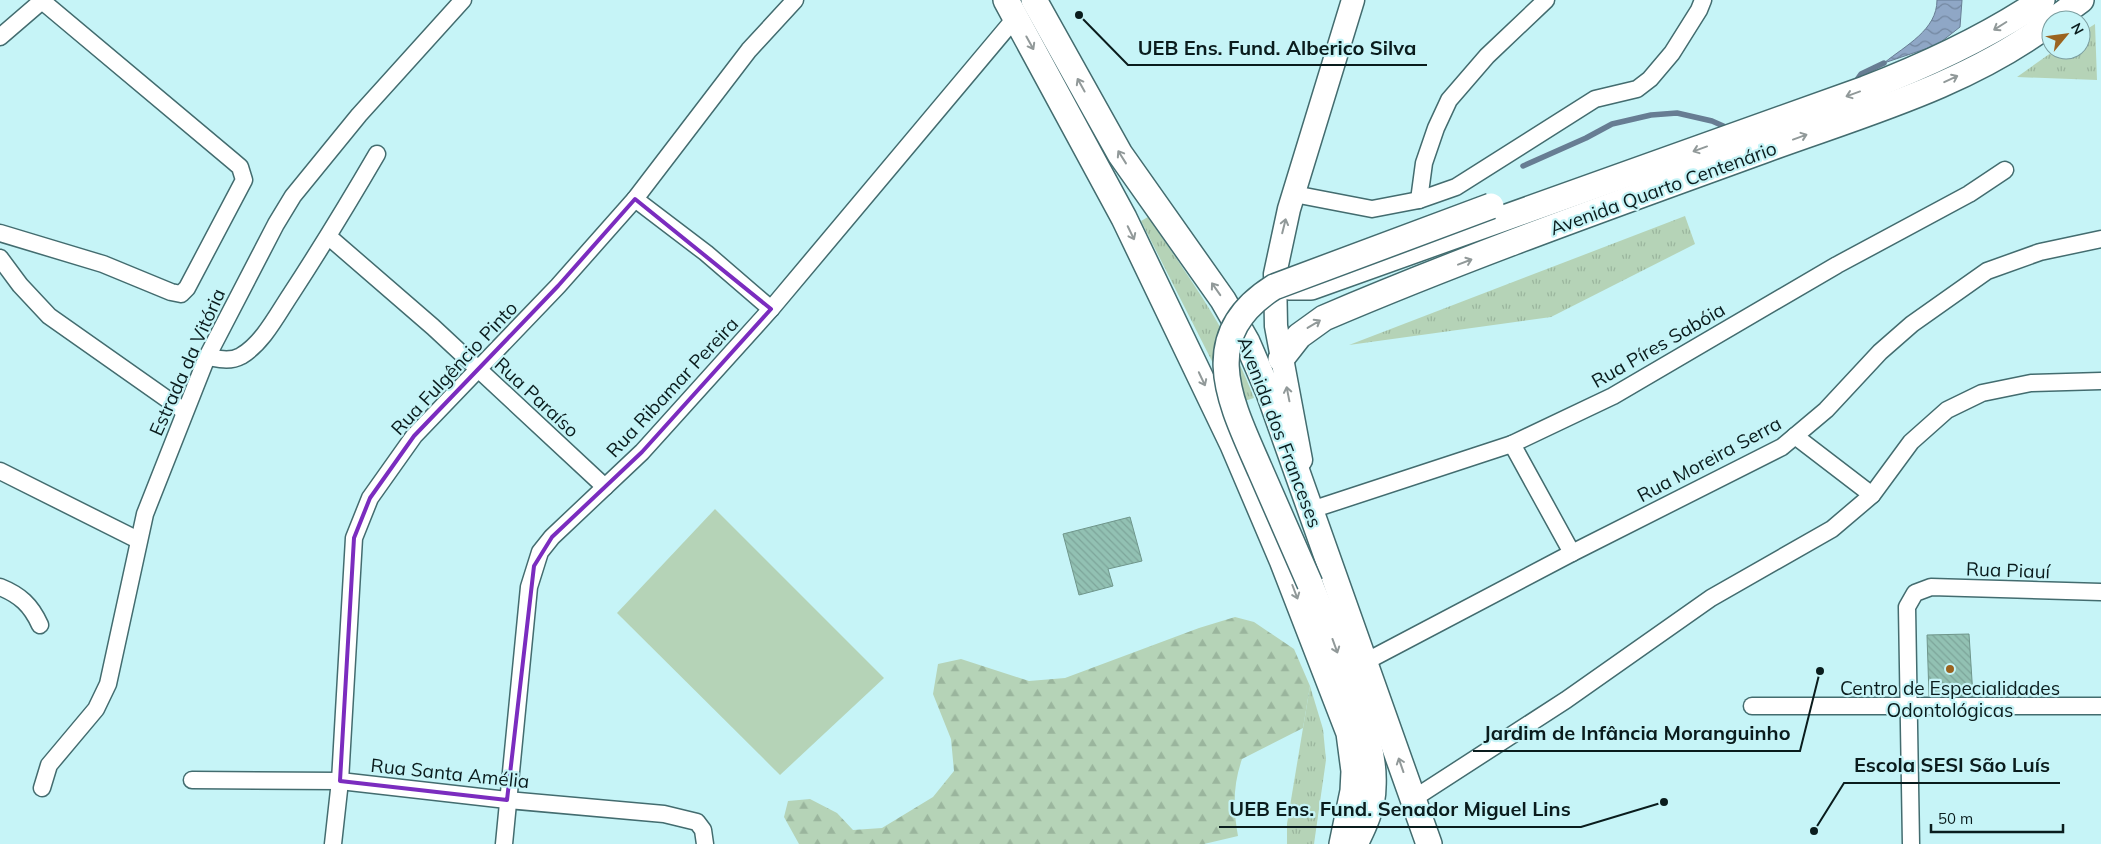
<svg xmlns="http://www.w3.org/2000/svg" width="2101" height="844" font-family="Mulish,sans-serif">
<defs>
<pattern id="grass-tufts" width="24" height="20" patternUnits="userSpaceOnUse" patternTransform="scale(1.25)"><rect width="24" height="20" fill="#b5d3b7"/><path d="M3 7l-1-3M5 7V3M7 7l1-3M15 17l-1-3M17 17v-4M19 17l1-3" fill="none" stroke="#9ab59d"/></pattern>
<pattern id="forest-firs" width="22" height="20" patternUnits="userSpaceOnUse" patternTransform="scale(1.25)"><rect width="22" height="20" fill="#b5d3b7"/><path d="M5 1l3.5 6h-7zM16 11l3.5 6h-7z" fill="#9ab59d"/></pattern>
<pattern id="water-waves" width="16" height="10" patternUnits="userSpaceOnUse" patternTransform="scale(1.25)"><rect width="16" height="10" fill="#8fa7c6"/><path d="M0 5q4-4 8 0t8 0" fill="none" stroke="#7387a0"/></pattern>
<pattern id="building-back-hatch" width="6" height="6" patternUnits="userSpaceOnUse" patternTransform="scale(1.25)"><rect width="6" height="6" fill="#92c1b3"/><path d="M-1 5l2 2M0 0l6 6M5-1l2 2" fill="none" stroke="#7da59a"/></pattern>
</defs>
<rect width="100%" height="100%" fill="#c6f4f7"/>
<g fill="url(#grass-tufts)">
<path d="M2095,24L2097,80L2017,77L2055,50H2081V33Z"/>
<path d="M1685,216L1695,244L1551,317L1349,345Z"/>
<path d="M1148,217C1188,276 1229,331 1254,398L1241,402L1222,381L1141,221Z"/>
<path d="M1310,686L1323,729L1326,760L1314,844H1287V824Z"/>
</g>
<path fill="url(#forest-firs)" d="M1235,617L1254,622L1294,649L1310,686L1303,728L1242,759C1233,785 1233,808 1238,836L1204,844H799L784,817L788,801L810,799L837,813L853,830L882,828L933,797L954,771L951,739L933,694L938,664L961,659L1029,681L1065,678L1199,628Z"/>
<path fill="#b5d3b7" d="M715,509L884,678L780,775L617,613Z"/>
<path fill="url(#water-waves)" stroke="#677d93" d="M1937,0H1962L1960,27L1937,45L1884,63C1906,45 1937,30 1937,0Z"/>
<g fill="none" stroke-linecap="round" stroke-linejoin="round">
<g stroke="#677d93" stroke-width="5.5">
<path d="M1854,84L1861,74L1884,63"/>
<path d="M1523,166L1586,138L1612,124L1651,115L1677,113L1712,121L1730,129"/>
</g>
</g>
<g fill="url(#building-back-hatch)" stroke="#6f968b">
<path d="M1130,517L1142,561L1108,569L1113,586L1079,595L1063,534Z"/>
<path d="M1969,634L1973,696H1929L1927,635Z"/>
</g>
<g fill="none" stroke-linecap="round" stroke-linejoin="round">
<g stroke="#436c6f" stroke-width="19">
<g id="minor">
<path d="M0,37L43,0"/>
<path d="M1294,194L1372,209L1419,200L1456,187L1595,99L1637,89L1650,79L1672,53L1699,10L1703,0"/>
<path d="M635,199L706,253L771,309"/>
<path d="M1419,200L1424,163L1436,128L1449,100L1487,56L1546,0"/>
<path d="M0,233L103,264L171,292L181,294L187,288L244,180L240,167L233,161L41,0"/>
<path d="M329,237L433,327L605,487"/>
<path d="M0,258L20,285L49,316L184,411"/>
<path d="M207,357C219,359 230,362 241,356C263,343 277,315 291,294C321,248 349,202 377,154"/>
<path d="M1795,436L1872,495"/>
<path d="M1512,444L1572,553"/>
<path d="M0,471L138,540"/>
<path d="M1311,510L1512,444L1613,396L1837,265L1969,194L2005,170"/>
<path d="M0,587C20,595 31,605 40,625"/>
<path d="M1365,662L1572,553L1782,447L1826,410L1880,352L1912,324L1987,271L2040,252L2101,239"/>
<path d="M1752,706H2101"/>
<path d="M192,780L340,781L507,800L664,814L697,822L703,830L705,844"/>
<path d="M42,788L49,765L96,709L108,684L145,514L207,357L276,224L293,196L359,115L463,0"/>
<path d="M1413,799L1566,700L1711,598L1832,529L1872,495L1911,442L1947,410L1982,393L2031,383L2101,381"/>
<path d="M333,844L340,781L354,538L370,498L414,436L558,286L635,199L749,50L795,0"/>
<path d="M504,844L529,587L540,552L552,537L642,452L771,309L1016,17"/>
<path d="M1911,844L1907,607L1915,593L1931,587L2101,592"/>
</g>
</g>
<g stroke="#436c6f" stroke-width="25">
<path id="secondary" d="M1301,460L1276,326L1275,274L1289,209L1353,0"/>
</g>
<g stroke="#436c6f" stroke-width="28">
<g id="primary">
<path d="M1006,0L1124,218L1233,445L1282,560L1349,733L1354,771L1353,791L1342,844"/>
<path d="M1034,0L1120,154L1223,300L1247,342L1269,393L1429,844"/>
<path d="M2054,20L2081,0"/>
<path d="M1277,277L1289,287H1311L1865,89C1927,65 1986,38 2042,0"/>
<path d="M1281,359L1299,336L1324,318C1469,256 1619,203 1767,149C1863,114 1968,85 2051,22"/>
<path d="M1310,584C1325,620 1338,655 1351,691C1362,722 1375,753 1373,787C1373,807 1364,826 1355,844"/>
</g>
</g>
<use href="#minor" stroke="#fff" stroke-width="16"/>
<use href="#secondary" stroke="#fff" stroke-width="22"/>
<use href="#primary" stroke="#fff" stroke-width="25"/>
<g stroke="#436c6f" stroke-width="28" stroke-linecap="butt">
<path id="primary-bridge" d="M1310,584C1294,547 1278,510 1261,472C1232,405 1194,337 1274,287L1491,206"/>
</g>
<use href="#primary-bridge" stroke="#fff" stroke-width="25"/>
</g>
<defs><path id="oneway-shaft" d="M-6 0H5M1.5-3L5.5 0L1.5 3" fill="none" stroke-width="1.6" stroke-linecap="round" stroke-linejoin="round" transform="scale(1.25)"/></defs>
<g stroke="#919999">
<use href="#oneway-shaft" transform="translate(2000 26) rotate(148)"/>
<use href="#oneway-shaft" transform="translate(1030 43) rotate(61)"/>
<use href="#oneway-shaft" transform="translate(1951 79) rotate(-25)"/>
<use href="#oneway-shaft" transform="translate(1081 85) rotate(-119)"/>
<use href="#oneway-shaft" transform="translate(1853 94) rotate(160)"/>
<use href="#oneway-shaft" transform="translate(1800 137) rotate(-20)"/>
<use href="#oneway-shaft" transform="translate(1700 149) rotate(160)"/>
<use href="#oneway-shaft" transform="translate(1122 157) rotate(-122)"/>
<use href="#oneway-shaft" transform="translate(1284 226) rotate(-76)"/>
<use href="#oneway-shaft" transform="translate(1131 233) rotate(64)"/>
<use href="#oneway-shaft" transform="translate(1465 262) rotate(-21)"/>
<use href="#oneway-shaft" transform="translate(1216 289) rotate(-125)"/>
<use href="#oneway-shaft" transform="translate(1314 324) rotate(-31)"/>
<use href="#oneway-shaft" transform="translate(1202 379) rotate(65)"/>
<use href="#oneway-shaft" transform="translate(1288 394) rotate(-101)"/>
<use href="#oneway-shaft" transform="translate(1295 592) rotate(69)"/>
<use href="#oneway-shaft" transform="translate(1335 646) rotate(70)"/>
<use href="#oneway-shaft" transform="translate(1401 765) rotate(-109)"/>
</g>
<path fill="none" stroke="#7b2cbf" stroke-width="4" stroke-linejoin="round" d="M635,199L771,309L642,452L552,537L534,566L507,800L340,781L354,538L370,498L414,436L558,286Z"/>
<circle fill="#9b631f" stroke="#c6f4f7" stroke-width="2" cx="1950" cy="669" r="5"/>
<g text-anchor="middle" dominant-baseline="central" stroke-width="4.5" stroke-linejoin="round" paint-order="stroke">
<g font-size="19" fill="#0a1c1d" stroke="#c6f4f7">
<text transform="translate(1663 188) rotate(-20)">Avenida Quarto Centenário</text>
<text transform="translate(1658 345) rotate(-30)">Rua Píres Sabóia</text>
<text transform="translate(187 362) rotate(-66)">Estrada da Vitória</text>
<text transform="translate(454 368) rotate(-47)">Rua Fulgêncio Pinto</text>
<text transform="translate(672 387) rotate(-47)">Rua Ribamar Pereira</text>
<text transform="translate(537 397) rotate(43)">Rua Paraíso</text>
<text transform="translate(1280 432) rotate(69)">Avenida dos Franceses</text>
<text transform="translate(1709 459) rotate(-28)">Rua Moreira Serra</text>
<text transform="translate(2008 570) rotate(2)">Rua Piauí</text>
<text transform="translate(450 773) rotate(6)">Rua Santa Amélia</text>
</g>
<g font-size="19" fill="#0a1c1d" stroke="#c6f4f7">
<text x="1950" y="688">Centro de Especialidades<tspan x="1950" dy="22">Odontológicas</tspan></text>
</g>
</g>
<path fill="none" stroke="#0a1c1d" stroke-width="2" d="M1079 15L1128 65H1427M1820 671L1800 751H1473M1814 831L1844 783H2060M1664 802L1581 827H1219"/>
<g fill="#0a1c1d" stroke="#c6f4f7" stroke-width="2">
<circle cx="1079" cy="15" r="5"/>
<circle cx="1820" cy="671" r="5"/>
<circle cx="1814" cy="831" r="5"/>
<circle cx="1664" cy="802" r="5"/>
</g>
<g font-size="20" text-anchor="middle" font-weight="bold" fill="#0a1c1d" stroke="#c6f4f7" stroke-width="4.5" stroke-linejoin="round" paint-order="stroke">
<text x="1277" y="55">UEB Ens. Fund. Alberico Silva</text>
<text x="1637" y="740">Jardim de Infância Moranguinho</text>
<text x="1952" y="772">Escola SESI São Luís</text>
<text x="1400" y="816">UEB Ens. Fund. Senador Miguel Lins</text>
</g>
<g transform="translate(2066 35) rotate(61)"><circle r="24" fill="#c6f4f7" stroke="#7b9ea0"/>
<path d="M0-4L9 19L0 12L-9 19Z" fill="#9b631f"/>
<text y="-8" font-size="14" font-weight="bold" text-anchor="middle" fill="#0a1c1d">N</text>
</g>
<path d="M1931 824v8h132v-8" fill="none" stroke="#0a1c1d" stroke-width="2.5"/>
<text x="1938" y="824" font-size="15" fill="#0a1c1d" stroke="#c6f4f7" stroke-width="4" paint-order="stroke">50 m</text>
</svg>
